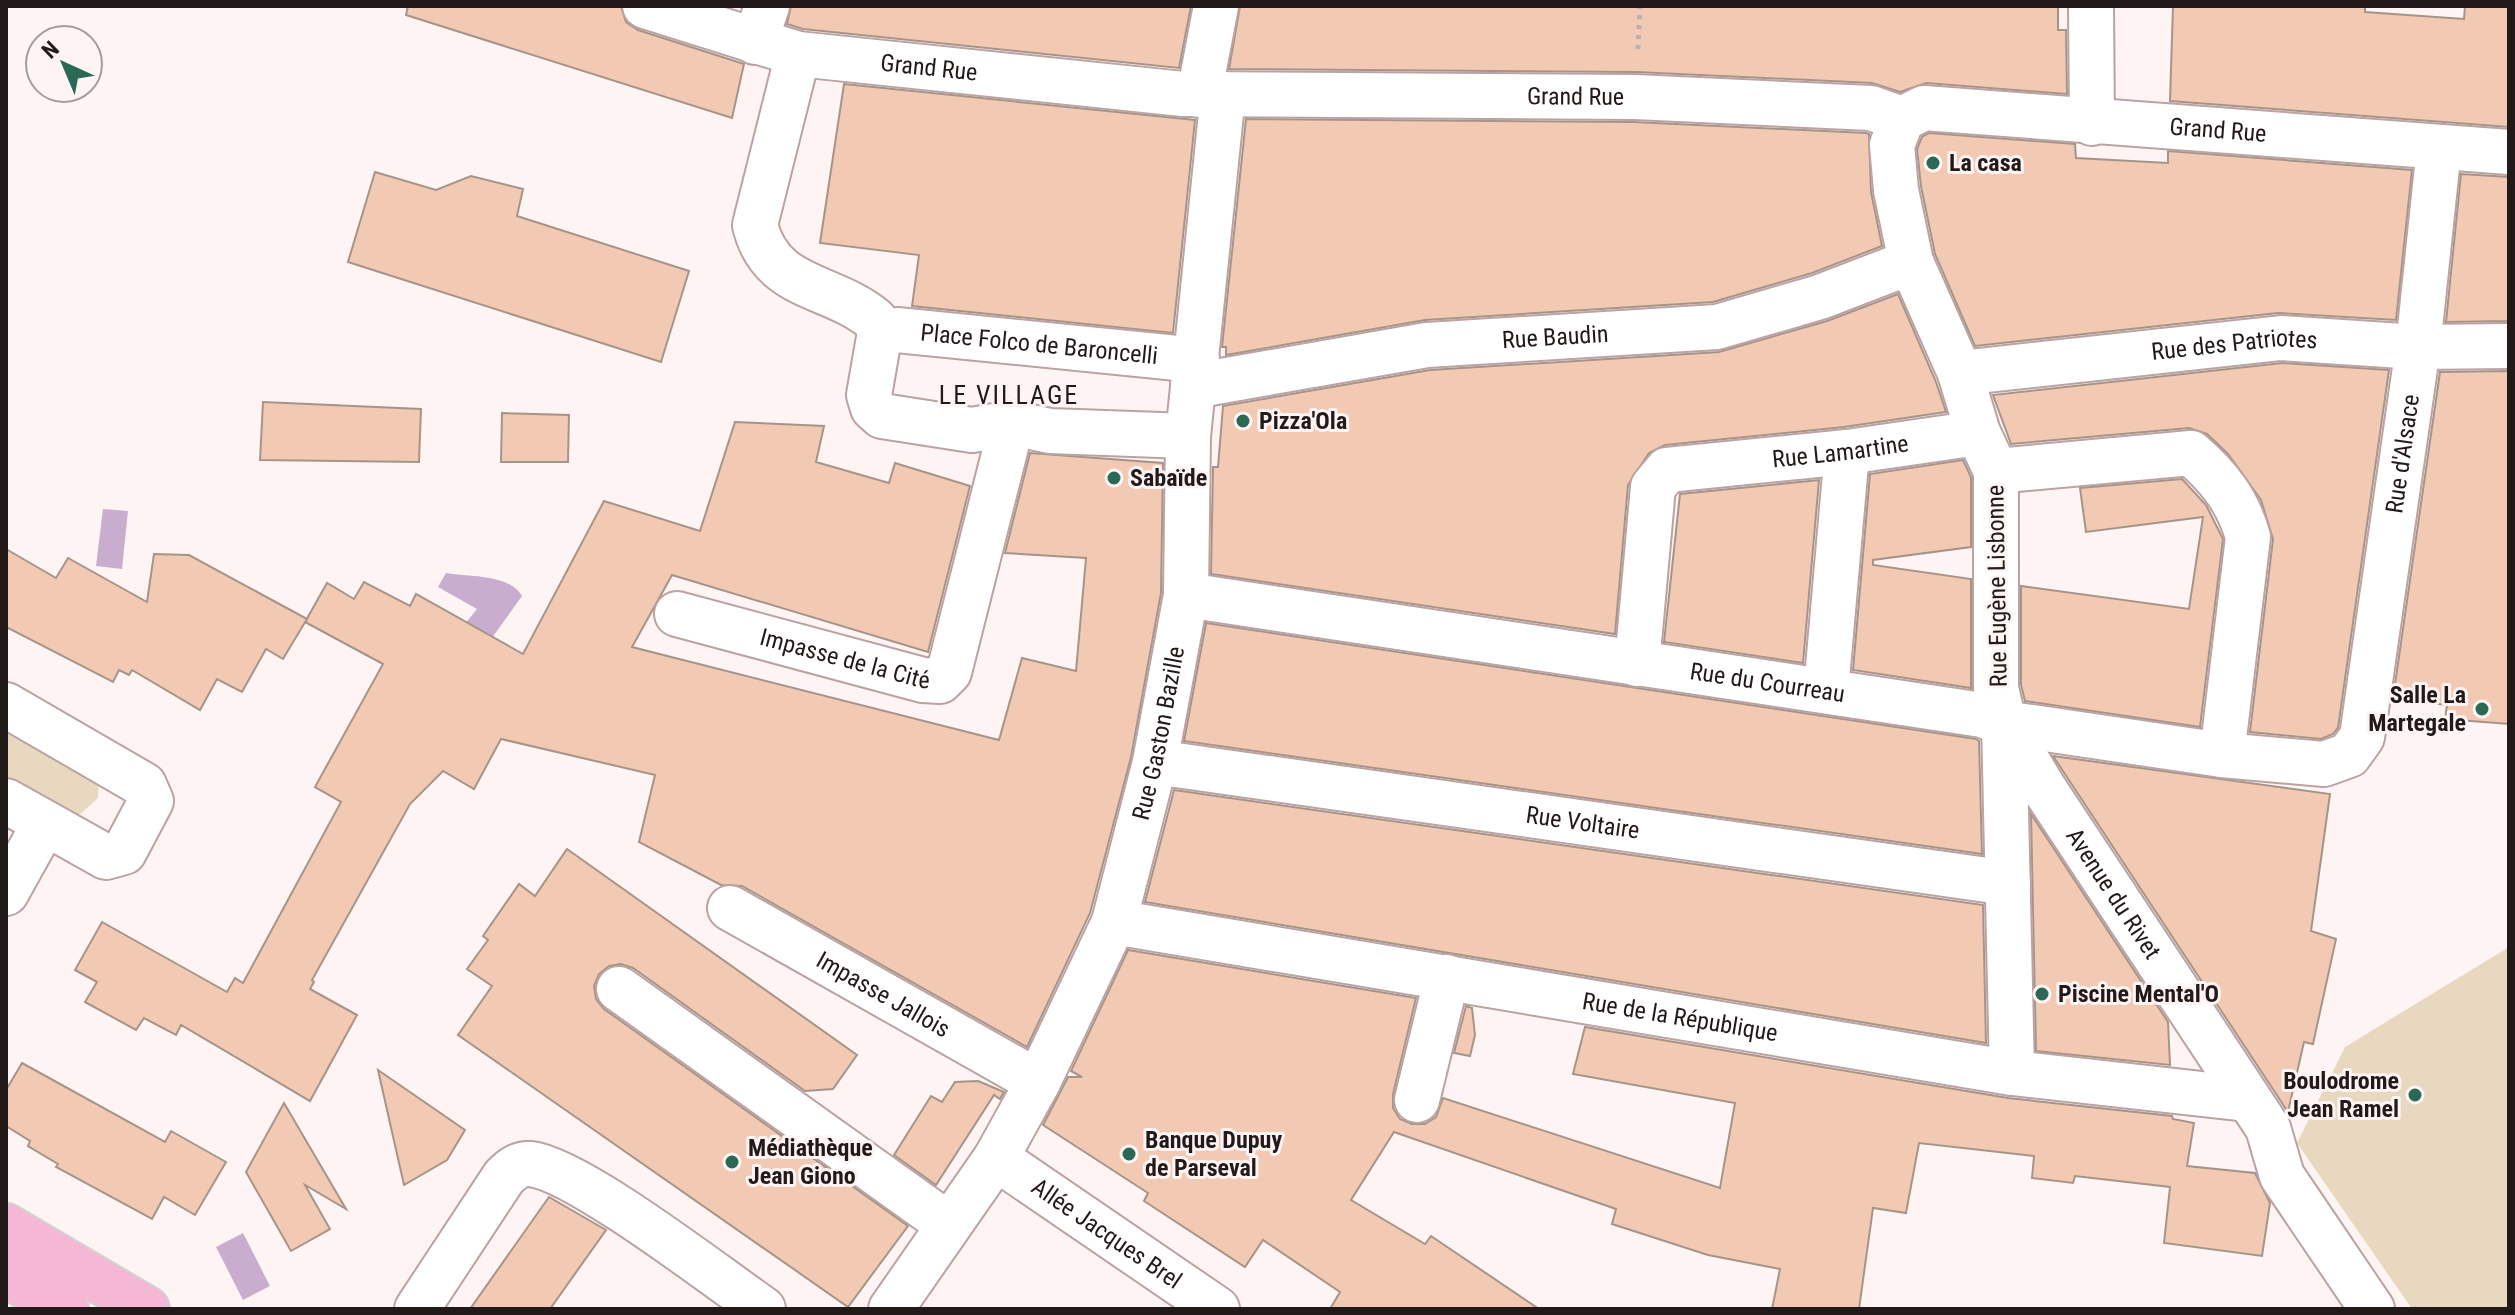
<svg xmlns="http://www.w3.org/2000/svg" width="2515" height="1315" font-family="'Roboto Condensed',sans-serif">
<rect width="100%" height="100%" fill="#fef4f4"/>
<g fill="#e7d8bf">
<path d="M6,726L99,779L98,798L79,815L6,778Z"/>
<path d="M2509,947V1309H2412L2297,1143L2345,1047Z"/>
</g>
<g fill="#c9adce">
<path d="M103,509L128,511L122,569L96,566Z"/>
<path d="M446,573C469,577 510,574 522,596L489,642L464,625L477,609L438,587Z"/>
<path d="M243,1233L270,1286L243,1300L216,1247Z"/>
</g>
<g fill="#f2c9b3" stroke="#a79489" stroke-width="2">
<path d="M408,6H621L626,22L638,30L744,64L732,118L406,15Z"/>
<path d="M791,6H1191L1179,68L803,29L787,24Z"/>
<path d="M1240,6H2058V30H2066L2067,94L1926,83L1900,92L1872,83L1636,72L1229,69Z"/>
<path d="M2173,6H2365V12L2464,19L2465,6H2509V127L2170,101Z"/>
<path d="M844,84L1195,120L1173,333L912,306L919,255L820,243Z"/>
<path d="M1246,119L1634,122L1866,133L1869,134L1871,192L1882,246L1812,273L1713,302L1425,320L1226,355V347H1222Z"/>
<path d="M1929,133L2075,144L2076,158L2168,163V151L2412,170L2396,320L2278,313L1975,346L1935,254L1921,186L1917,149L1922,137Z"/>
<path d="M375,172L436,190L471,176L523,189L517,216L689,271L661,362L348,262Z"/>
<path d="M2461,174L2509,177V321L2446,322Z"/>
<path d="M1898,294L1936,382L1946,412L1844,427L1665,445L1649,453L1628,485L1615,634L1211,574L1213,467H1218L1223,406L1430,370L1719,352L1827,321Z"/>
<path d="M2282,363L2389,370L2338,728L2333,734L2321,739L2250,732L2273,539L2261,500L2228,454L2207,434L2189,428L2011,444L1993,395Z"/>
<path d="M2509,371V724L2445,719L2447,705L2422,702L2423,694L2394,691L2440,372Z"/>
<path d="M263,402L421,409L419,462L260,460Z"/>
<path d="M502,413L569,415L568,462H501Z"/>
<path d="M735,422L824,426L816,462L889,483L895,463L970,486L928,652L672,575L632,647L999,740L1022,658L1076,671L1086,558L1005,553L1030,453L1163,463L1161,593L1131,757L1090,913L1027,1047L742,886L721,885L639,842L655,775L501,739L474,789L443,771L410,804L312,980L314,982L310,989L357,1015L310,1101L181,1025L176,1035L144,1018L136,1030L85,1002L97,982L75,970L102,922L227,992L235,978L243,983L341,802L315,787L383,664L305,622L327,583L354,599L364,582L410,606L416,594L523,654L604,501L700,531Z"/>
<path d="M1963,460L1971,477V547L1873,560V565L1971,579V688L1853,670L1870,474Z"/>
<path d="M2182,479L2206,505L2223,539L2200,727L2025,701L2021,685V586L2189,609L2203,517L2086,532L2080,488Z"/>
<path d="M1819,480L1803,663L1664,642L1680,494Z"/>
<path d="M6,549L56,578L68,558L147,602L154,554L189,555L307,619L283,659L266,649L242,692L217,679L200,710L132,670L129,675L119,670L113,682L6,627Z"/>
<path d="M1206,623L1976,739L1979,741L1982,854L1184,741Z"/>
<path d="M2053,756L2330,794L2311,931L2336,939L2313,1044L2304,1042L2288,1112Z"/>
<path d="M1174,790L1983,905L1986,1043L1145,902Z"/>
<path d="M2031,814L2168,1022L2170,1065L2036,1051Z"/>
<path d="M567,849L857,1055L833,1089L805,1091L633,968L621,964L609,966L599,974L594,986L596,999L604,1009L908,1226L848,1307L458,1035L492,986L467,969L488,940L483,936L519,884L535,896Z"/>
<path d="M1128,950L1416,998L1393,1094V1108L1400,1119L1412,1124H1425L1436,1117L1443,1098L1720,1188L1735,1103L1573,1074L1585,1027L2008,1098L2172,1116L2173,1119L2194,1123L2187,1166L2255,1173L2270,1203L2262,1256L2164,1243L2170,1187L2075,1176L2073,1183L2032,1178L2034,1156L1919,1143L1906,1213L1873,1208L1859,1309H1772L1780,1269L1708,1255L1612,1224L1616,1209L1394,1132L1351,1200L1425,1244L1431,1236L1539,1309H1330L1340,1292L1263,1240L1245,1267L1144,1201L1148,1193L1043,1125L1068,1077H1082L1071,1071Z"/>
<path d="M1466,1006L1472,1008L1475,1035L1470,1056L1454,1053Z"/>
<path d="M22,1063L165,1142L171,1131L226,1162L195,1215L164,1197L152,1219L56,1167L58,1164L28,1146L30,1141L6,1126V1090Z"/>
<path d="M378,1070L465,1130L447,1160L404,1185Z"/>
<path d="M978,1081L1004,1092L1000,1099L994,1095L936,1185L894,1155L931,1096L942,1102L955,1082Z"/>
<path d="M284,1103L346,1209L305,1185L330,1229L291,1251L246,1172Z"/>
<path d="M549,1197L606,1230L550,1309H470Z"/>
</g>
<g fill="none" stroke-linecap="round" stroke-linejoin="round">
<g stroke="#baa3a2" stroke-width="48">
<g id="minor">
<path id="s1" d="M645,6L798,54L1183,94L1635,97L1871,108L1902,119L1924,108L2509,152"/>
<path d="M2091,6L2092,123"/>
<path d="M755,42L767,6"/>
<path d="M798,54L755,225C771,291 831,283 875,320L880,332L869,395L873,408L882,416L972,430L1012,423L1050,431L1188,436"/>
<path d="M1199,95L1216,6"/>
<path d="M1902,119L1892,145L1896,190L1911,262L1960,373L1978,433L1996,471V688L2004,723L2012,1073"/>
<path id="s2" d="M880,332L897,330L1197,360"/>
<path id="s3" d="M1960,373L2281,338L2418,347L2509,346"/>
<path id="s4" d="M1193,386L1427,345L1717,327L1820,297L1911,262"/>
<path d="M1996,471L2191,453C2219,477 2238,501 2248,537L2222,755"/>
<path id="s5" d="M1186,595L1982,715L2004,723L2222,755L2324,764L2349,755L2362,737L2418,347L2439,148"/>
<path id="s6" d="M677,614L923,680L940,681L949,672L1012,423"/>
<path id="s7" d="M1637,664L1653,487L1667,470L1847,452L1978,433"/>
<path d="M1826,690L1847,452"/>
<path d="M6,705L144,785L151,801L124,852L106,857L6,801"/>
<path id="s8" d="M2006,725L2043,787L2268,1128L2282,1176L2372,1309"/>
<path id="s9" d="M1155,762L2008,883"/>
<path d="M6,893L45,823"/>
<path id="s10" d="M730,908L1038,1082"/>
<path id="s11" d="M1114,922L2012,1073L2247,1099"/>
<path d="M619,989L949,1225"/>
<path d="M1417,1100L1447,977"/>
<path id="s12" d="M996,1158L1217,1309"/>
<path d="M417,1309L504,1177C511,1170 519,1163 530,1164C576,1168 718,1278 763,1309"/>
<path id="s13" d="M891,1309L996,1158L1038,1082L1114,922L1155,762L1186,595L1188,436L1223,94"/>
</g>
</g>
<g stroke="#d3d1d1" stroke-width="48">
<g id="major">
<path d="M6,1226L147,1309"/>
<path d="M6,1275L66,1309"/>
</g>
</g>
<path stroke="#b9b0b0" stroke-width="5" stroke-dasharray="4 6" stroke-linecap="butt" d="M1638,49L1640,6"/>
<use href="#minor" stroke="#fff" stroke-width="44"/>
<use href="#major" stroke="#f4b7d4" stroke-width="44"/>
</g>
<g fill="#2a6956" stroke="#fef4f4" stroke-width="3">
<circle cx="1933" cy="163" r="8"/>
<circle cx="1243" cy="421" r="8"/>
<circle cx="1114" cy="478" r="8"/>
<circle cx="2482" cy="709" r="8"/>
<circle cx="2042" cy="994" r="8"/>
<circle cx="2415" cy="1095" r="8"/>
<circle cx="1129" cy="1154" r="8"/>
<circle cx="732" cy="1162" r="8"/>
</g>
<g text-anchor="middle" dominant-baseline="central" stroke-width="6" stroke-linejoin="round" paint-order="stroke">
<g font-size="24" fill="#221919" stroke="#fef4f4">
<text stroke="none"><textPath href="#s1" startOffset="292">Grand Rue</textPath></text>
<text stroke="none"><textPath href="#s1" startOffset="940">Grand Rue</textPath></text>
<text stroke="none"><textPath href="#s1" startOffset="1588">Grand Rue</textPath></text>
<text stroke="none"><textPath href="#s4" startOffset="366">Rue Baudin</textPath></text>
<text stroke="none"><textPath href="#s2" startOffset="160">Place Folco de Baroncelli</textPath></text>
<text stroke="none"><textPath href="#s3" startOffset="276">Rue des Patriotes</textPath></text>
<text stroke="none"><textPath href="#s7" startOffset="374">Rue Lamartine</textPath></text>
<text stroke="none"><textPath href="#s5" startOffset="1486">Rue d'Alsace</textPath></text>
<text transform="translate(1997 586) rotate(-91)">Rue Eugène Lisbonne</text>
<text stroke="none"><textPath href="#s6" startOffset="174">Impasse de la Cité</textPath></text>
<text stroke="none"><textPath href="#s5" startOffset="588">Rue du Courreau</textPath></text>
<text stroke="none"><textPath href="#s13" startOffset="642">Rue Gaston Bazille</textPath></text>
<text stroke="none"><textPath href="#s9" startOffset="432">Rue Voltaire</textPath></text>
<text stroke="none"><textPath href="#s8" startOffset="200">Avenue du Rivet</textPath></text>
<text stroke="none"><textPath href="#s10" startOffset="176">Impasse Jallois</textPath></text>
<text stroke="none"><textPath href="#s11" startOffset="574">Rue de la République</textPath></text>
<text stroke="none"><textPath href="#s12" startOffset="134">Allée Jacques Brel</textPath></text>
</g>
<g font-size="24" font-weight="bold" fill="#221919" stroke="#fef4f4" text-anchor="start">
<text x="1949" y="163">La casa</text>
<text x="1259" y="421">Pizza'Ola</text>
<text x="1130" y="478">Sabaïde</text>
<text x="2466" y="695" text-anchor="end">Salle La<tspan x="2466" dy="28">Martegale</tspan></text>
<text x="2058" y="994">Piscine Mental'O</text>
<text x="2399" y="1081" text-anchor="end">Boulodrome<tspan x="2399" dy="28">Jean Ramel</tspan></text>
<text x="1145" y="1140">Banque Dupuy<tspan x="1145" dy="28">de Parseval</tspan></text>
<text x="748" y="1148">Médiathèque<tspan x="748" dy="28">Jean Giono</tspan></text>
</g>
<g font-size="26" letter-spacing="2" fill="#221919" stroke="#fef4f4">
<text x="1009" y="395">LE VILLAGE</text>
</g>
</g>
<rect width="2515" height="1315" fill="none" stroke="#221919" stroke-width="16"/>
<g transform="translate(64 64) rotate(316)"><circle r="38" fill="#fef4f4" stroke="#a69c9c" stroke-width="2"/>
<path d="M0-6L14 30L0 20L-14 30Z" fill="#2a6956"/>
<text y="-12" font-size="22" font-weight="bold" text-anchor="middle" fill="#221919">N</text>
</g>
</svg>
